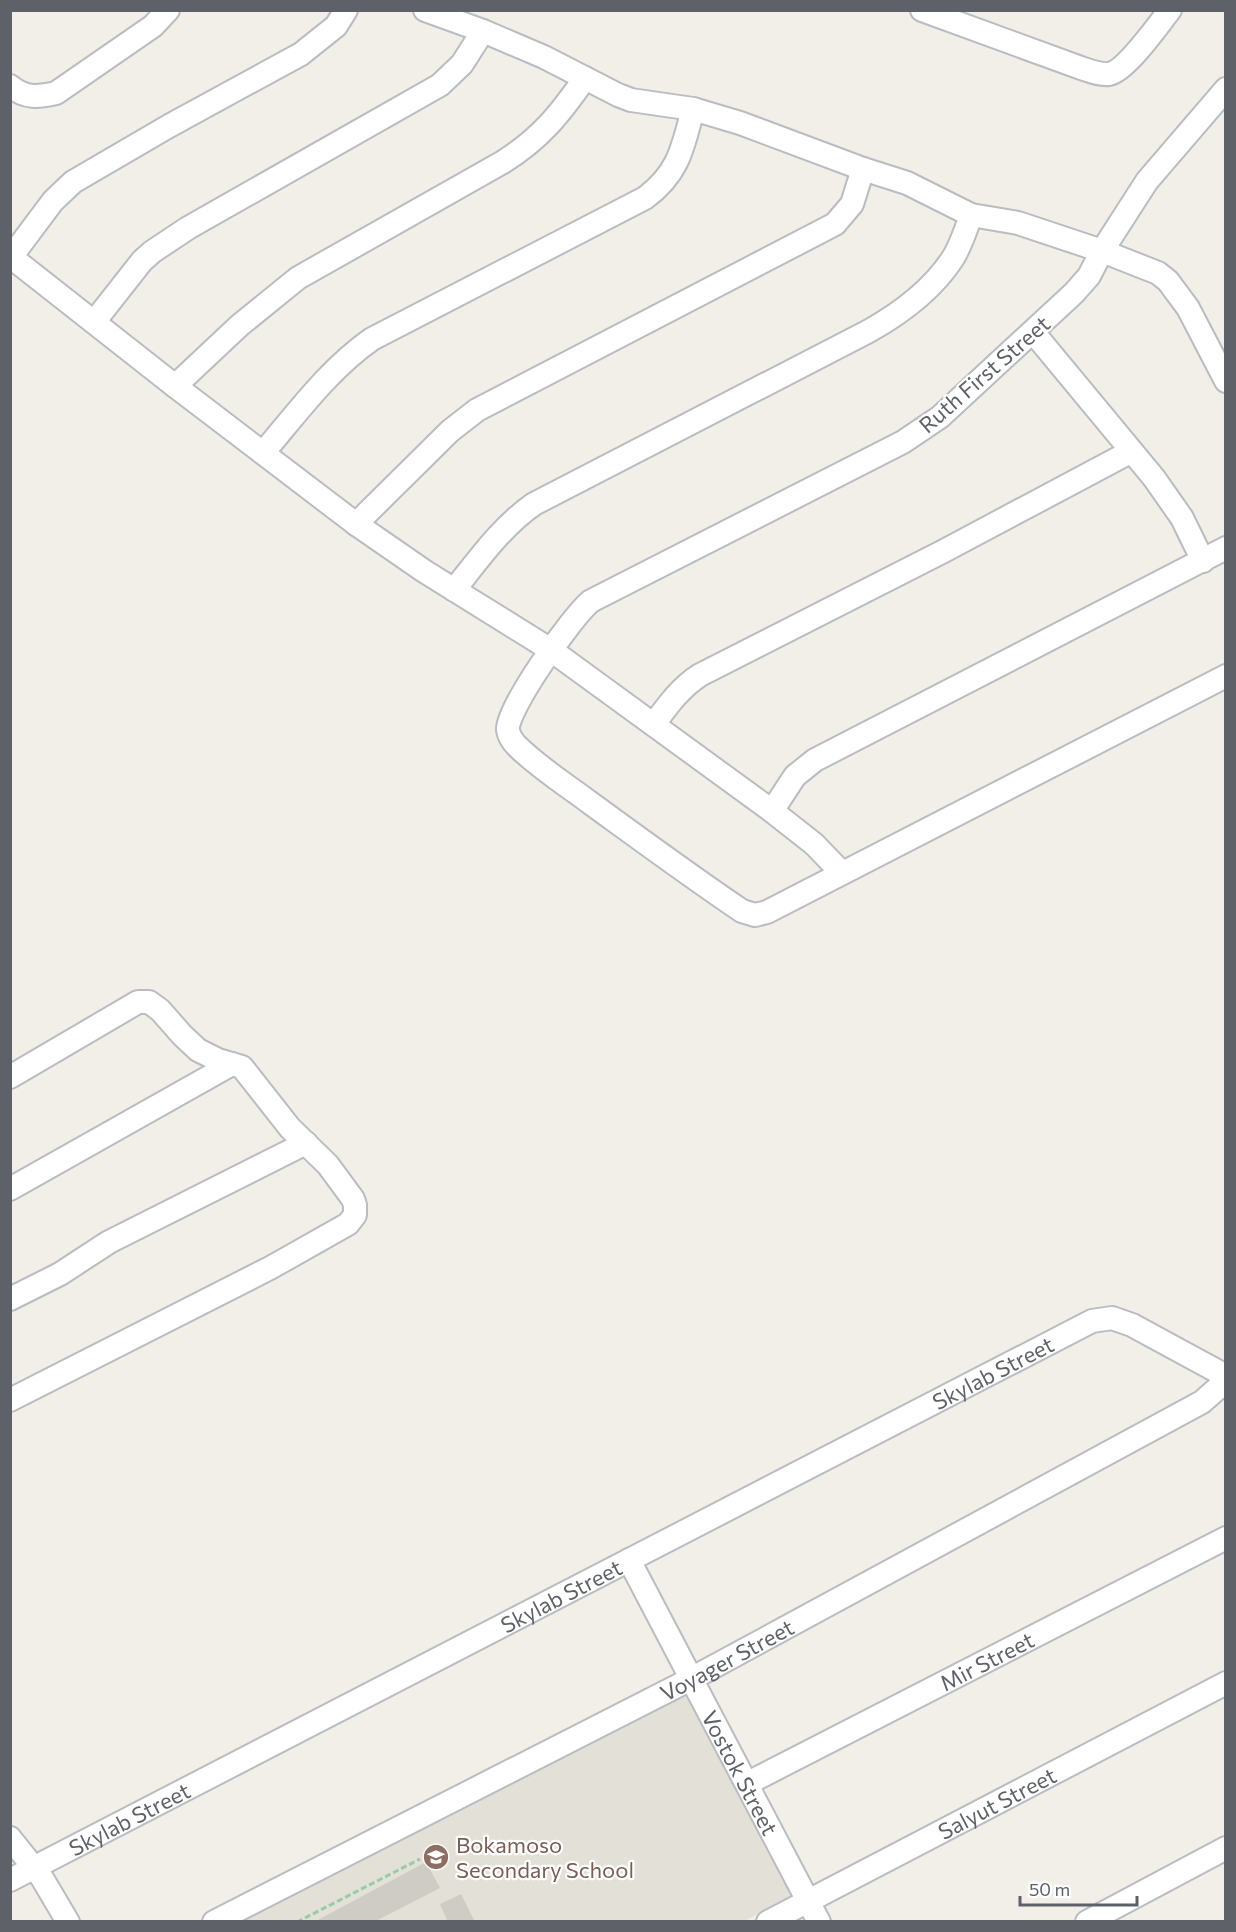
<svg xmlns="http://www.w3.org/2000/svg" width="1236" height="1932" font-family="Commissioner,sans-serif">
<rect width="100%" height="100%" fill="#f1efe7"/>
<path fill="#e3e1d7" d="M687,1695L792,1895L743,1922H236L482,1792Z"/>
<g fill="#ceccc5">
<path d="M426,1862L440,1888L374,1922H314Z"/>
<path d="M461,1894L475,1922H448L440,1904Z"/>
</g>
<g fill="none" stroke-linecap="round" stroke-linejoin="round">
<g stroke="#b9bcc1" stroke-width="26">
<g id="minor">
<path d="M346,10L336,26L301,54L169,126L73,182L53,201L11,257L175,386L356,524L424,571L551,650L772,811L814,844L842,873"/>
<path d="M425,10L483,31L544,57L618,95L631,100L693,109L740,123L863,169L907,183L971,215L1018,223L1102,251L1158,273L1168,281L1188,308L1226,381"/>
<path d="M922,10L1081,68C1090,71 1099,75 1109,74C1126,71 1158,25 1170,10"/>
<path d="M10,86C26,99 38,97 56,93L153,26L168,10"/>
<path d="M1226,89L1147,181L1102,251L1089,276L1074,293L940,417L903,442L591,601C573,615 505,711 508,730C509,736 513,742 517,746C538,767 565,784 589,802C640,839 690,876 742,911L755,915L767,912L1226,676"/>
<path d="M94,322L142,261L152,252L188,228L440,85L462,64L483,31"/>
<path d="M1033,332L1154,478L1182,518L1203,561"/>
<path d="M175,386L240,325L298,278L503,162C541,138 560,114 585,78"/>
<path d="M263,453C297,413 329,369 372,339L645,198C679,173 683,147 693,109"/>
<path d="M356,524L450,431L477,410L835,224L852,204L863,169"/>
<path d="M454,590C479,559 501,527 534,504L869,331C901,313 933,289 953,258C961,245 966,230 971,215"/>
<path d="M654,724C668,705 680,688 700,675L942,552L1130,452"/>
<path d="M772,811L795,776L815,760L1226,548"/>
<path d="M10,1077L138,1002H149L160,1010L182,1035L198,1050L218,1060L242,1067L290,1128L328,1165L353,1199L355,1205V1215L348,1224L270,1268L10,1400"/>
<path d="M10,1189L232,1064"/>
<path d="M10,1299L60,1274L109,1242L306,1143"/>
<path id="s1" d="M629,1560L819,1922"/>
<path id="s2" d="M748,1783L1226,1538"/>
<path d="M10,1838L42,1878L68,1922"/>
<path id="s3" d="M10,1880L1092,1321L1112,1318L1132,1325L1226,1376"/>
<path id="s4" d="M214,1922L691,1679L1202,1402L1219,1387L1226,1377"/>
<path id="s5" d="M768,1922L1226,1683"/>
<path d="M1087,1922L1226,1848"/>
</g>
</g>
<path stroke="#9acba8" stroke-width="3" stroke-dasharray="6 3" stroke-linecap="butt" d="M297,1922L420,1859"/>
<use href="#minor" stroke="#fff" stroke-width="22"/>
</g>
<defs>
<g id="school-disc" transform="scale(1.35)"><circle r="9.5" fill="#8d6e63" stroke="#fff"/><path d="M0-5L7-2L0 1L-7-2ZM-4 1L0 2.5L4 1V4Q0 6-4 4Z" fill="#fff"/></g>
</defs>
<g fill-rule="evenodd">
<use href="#school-disc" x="436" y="1857"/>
</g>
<g text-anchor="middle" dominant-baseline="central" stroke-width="4.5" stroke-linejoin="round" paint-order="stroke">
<g font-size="22" fill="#5e6268" stroke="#fff">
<text transform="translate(984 374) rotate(-41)">Ruth First Street</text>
<text stroke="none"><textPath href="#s3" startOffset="1106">Skylab Street</textPath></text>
<text stroke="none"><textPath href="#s3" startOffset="620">Skylab Street</textPath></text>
<text stroke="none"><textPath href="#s4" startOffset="576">Voyager Street</textPath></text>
<text stroke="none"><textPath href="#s2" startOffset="268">Mir Street</textPath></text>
<text stroke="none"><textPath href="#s1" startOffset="240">Vostok Street</textPath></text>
<text stroke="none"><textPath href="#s5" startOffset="258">Salyut Street</textPath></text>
<text stroke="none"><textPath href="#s3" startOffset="134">Skylab Street</textPath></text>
</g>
<g font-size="22" fill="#785e54" stroke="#fff" text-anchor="start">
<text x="456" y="1844">Bokamoso<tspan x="456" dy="25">Secondary School</tspan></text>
</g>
</g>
<rect width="1236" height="1932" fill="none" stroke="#5e6268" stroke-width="24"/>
<path d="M1020 1896v9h117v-9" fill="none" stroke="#5e6268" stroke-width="3"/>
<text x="1029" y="1896" font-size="18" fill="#5e6268" stroke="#ffffff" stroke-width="4.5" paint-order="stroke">50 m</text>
</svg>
